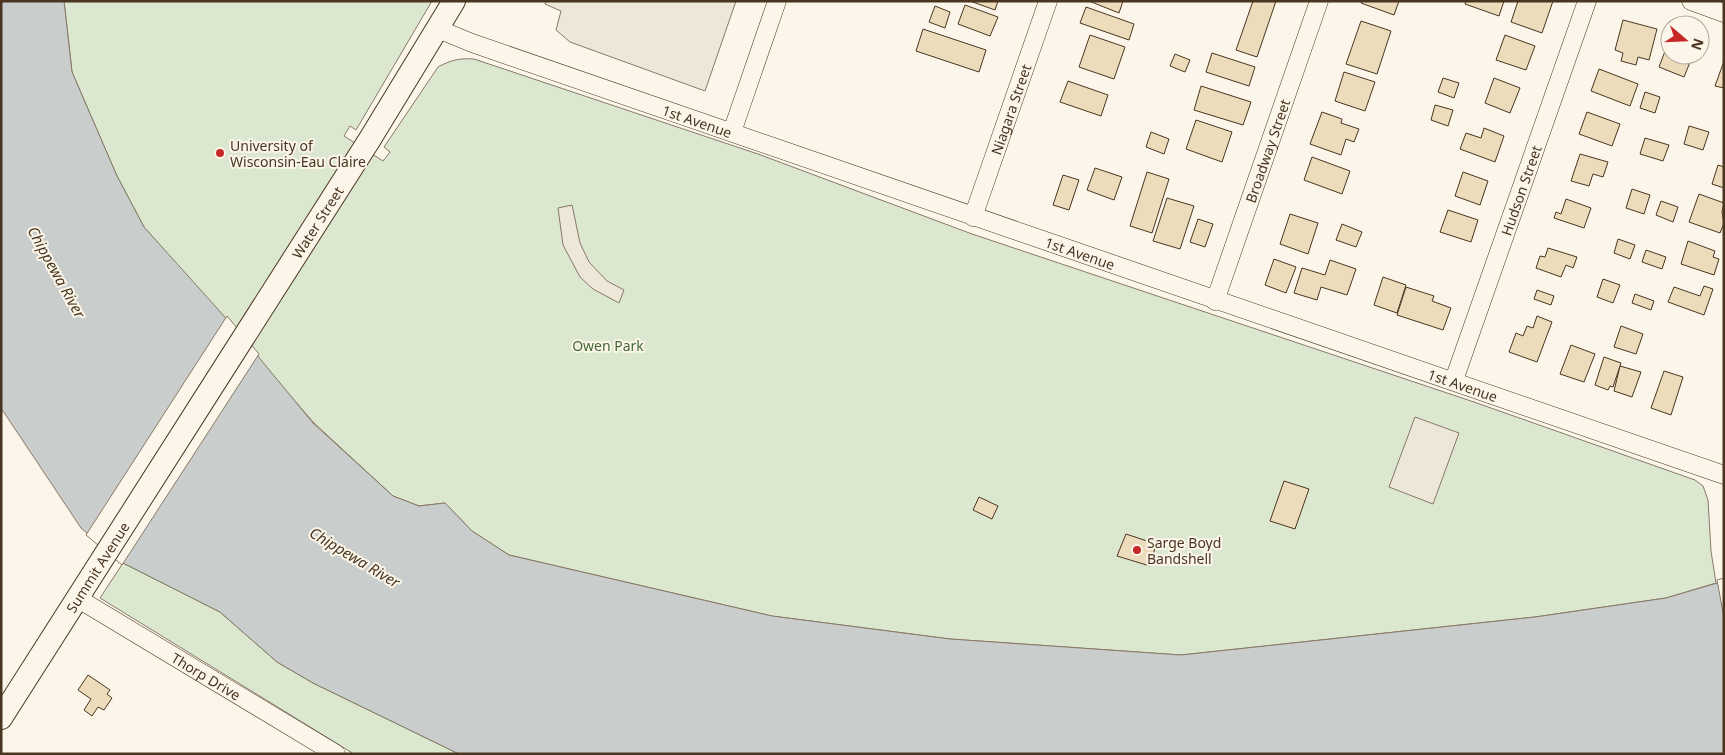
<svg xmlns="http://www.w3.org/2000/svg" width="1725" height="755" font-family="'Noto Sans',sans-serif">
<rect width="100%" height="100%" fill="#fbf6e9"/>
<g fill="#dce7d0" stroke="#887966">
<path d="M64,1H432L356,130L350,126L344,136L383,161L390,152L384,147L438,67C451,60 459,58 474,59L758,154L972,234L1474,402L1695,480L1703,486L1708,500L1711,551L1716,583L1666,598L1535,617L1181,655L950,639L772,616L509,555L472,531L445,503L419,506L393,496L314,423L144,227L117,176L72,72Z"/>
<path d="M123,563L220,612L277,662L313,683L459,754H354L100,598Z"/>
</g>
<g fill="#ede7d9" stroke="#887966">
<path d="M546,1H736L705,91L570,42L556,30L561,11L545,4Z"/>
<path d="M572,205L580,243L589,262L607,281L624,290L619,303L593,289L580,277L563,245L558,208Z"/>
<path d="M1415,417L1459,433L1433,504L1389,487Z"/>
</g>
<path fill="#c9cecd" stroke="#887966" d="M1,1H64L72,72L117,176L144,227L233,326L313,423L393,496L419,506L445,503L472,531L509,555L772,616L950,639L1181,655L1535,617L1666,598L1724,581V754H459L313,683L277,662L220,612L123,563L81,528L1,408Z"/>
<g fill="#fbf6e9" stroke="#887966">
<path d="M227,316L259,354L122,565L86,535Z"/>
<path d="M1724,578V618L1717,580Z"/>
</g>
<g fill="#ecdcbc" stroke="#4a3520">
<path d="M970,1H998L995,10Z"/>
<path d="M1089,1H1123L1119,13Z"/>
<path d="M1253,1H1276L1257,57L1236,50Z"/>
<path d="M1362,1H1399L1394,15L1361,3Z"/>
<path d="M1466,1H1504L1499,16L1465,4Z"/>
<path d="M1518,1H1553L1542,33L1511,22Z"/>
<path d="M965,5L998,17L990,36L958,24Z"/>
<path d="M935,6L950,12L945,28L929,22Z"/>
<path d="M1086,7L1134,24L1129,40L1080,23Z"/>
<path d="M1623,20L1657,29L1649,60L1638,57L1636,65L1621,61L1623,53L1615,50Z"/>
<path d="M1361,21L1391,31L1377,74L1346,64Z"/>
<path d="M923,29L986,50L979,72L916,51Z"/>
<path d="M1090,35L1125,47L1114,79L1079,67Z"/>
<path d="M1505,35L1535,46L1526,70L1496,60Z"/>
<path d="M1670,38V55H1693L1684,77L1659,67Z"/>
<path d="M1212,53L1255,67L1249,86L1206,72Z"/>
<path d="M1175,54L1190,60L1185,72L1170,66Z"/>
<path d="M1724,61V88L1715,86Z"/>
<path d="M1599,69L1638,84L1630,106L1591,91Z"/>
<path d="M1344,72L1375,82L1365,111L1335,101Z"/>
<path d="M1443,78L1459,83L1454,98L1438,92Z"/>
<path d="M1494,78L1520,88L1510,113L1485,103Z"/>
<path d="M1068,81L1108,95L1101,116L1060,102Z"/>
<path d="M1201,86L1251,102L1243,125L1194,110Z"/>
<path d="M1645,92L1660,97L1655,113L1640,108Z"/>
<path d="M1435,105L1453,110L1448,126L1431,120Z"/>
<path d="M1322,112L1342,119L1341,123L1359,129L1354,142L1346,139L1341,155L1310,144Z"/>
<path d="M1587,112L1620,124L1612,146L1579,134Z"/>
<path d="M1196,120L1232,132L1222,162L1186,149Z"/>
<path d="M1689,126L1709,132L1703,150L1684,144Z"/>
<path d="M1484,128L1504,136L1495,162L1460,149L1466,133L1481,138Z"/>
<path d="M1151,132L1169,139L1164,154L1146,147Z"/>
<path d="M1645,138L1669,145L1663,161L1640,154Z"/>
<path d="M1580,154L1608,162L1603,177L1593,174L1589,186L1571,181Z"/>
<path d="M1312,157L1350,171L1342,194L1304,180Z"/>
<path d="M1718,165L1724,167V188L1712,184Z"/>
<path d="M1095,168L1122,177L1114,200L1087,190Z"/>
<path d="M1147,172L1169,179L1152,233L1130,226Z"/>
<path d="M1463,172L1488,181L1480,205L1455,196Z"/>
<path d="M1063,175L1079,180L1069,210L1053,205Z"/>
<path d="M1632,189L1650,195L1644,214L1626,208Z"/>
<path d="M1699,194L1724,203L1722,212L1724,223L1720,233L1689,222Z"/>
<path d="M1167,198L1194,206L1180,249L1153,241Z"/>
<path d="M1566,199L1591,208L1584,228L1554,218L1556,212L1561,214Z"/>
<path d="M1661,201L1678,207L1673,222L1656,215Z"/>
<path d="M1448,210L1478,220L1471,242L1440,232Z"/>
<path d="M1290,214L1318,223L1308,254L1280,244Z"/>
<path d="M1198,219L1213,224L1205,247L1190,242Z"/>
<path d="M1342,224L1362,232L1356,247L1336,240Z"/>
<path d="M1618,239L1635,245L1630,259L1614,253Z"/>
<path d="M1688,241L1715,251L1713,257L1719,259L1714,275L1681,264Z"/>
<path d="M1548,248L1577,257L1573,268L1566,265L1561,277L1536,268L1540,256L1545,257Z"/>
<path d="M1646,250L1666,257L1662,269L1642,262Z"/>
<path d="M1274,259L1296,267L1286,293L1265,285Z"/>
<path d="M1330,260L1356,269L1347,295L1321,287L1317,300L1294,293L1302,268L1325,275Z"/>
<path d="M1383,277L1406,285L1397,313L1374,305Z"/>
<path d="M1603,279L1620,285L1613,303L1597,297Z"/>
<path d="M1704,286L1713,289L1704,315L1668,302L1674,287L1700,296Z"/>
<path d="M1406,287L1434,296L1432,301L1451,308L1443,330L1397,315Z"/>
<path d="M1537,290L1554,296L1551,305L1534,299Z"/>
<path d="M1635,294L1654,301L1651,310L1632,303Z"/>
<path d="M1537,316L1552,322L1537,362L1509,352L1516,333L1523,336L1527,326L1533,328Z"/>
<path d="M1621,326L1643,334L1636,354L1614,347Z"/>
<path d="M1571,345L1595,354L1584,382L1560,374Z"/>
<path d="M1604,357L1621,363L1613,387L1610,386L1608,390L1595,385Z"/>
<path d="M1620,366L1641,372L1632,397L1614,391Z"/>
<path d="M1664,371L1683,377L1671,415L1651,408Z"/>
<path d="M1284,481L1309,489L1295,529L1270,521Z"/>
<path d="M979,497L998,506L992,519L973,510Z"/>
<path d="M1126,534L1156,544L1150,566L1117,556Z"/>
<path d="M88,675L110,690L107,694L112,698L104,710L98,707L92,716L84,710L91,699L78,690Z"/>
</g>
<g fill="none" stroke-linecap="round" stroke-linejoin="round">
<g stroke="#4a3520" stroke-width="19">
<g id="minor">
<path d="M1691,1L1724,13"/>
<path id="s1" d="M438,29L472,43L1724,475"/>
<path d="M732,132L777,1"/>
<path id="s2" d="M973,217L1048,1"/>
<path id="s3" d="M1215,301L1319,1"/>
<path id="s4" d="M1454,380L1587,1"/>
<path id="s5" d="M77,598L336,754"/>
</g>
</g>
<g stroke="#4a3520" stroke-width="24">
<g id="major">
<path id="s6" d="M1,718L370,139L454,1"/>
</g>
</g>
<use href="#minor" stroke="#fbf6e9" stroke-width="18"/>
<use href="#major" stroke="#fbf6e9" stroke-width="22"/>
</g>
<g fill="#c62828" stroke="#fbf6e9" stroke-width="2">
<circle cx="220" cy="153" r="5"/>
<circle cx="1137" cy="550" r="5"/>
</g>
<g text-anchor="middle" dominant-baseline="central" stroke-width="4" stroke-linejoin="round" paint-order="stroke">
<g font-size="14" fill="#4a3520" stroke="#fbf6e9">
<text stroke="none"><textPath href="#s2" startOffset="114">Niagara Street</textPath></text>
<text stroke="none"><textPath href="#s1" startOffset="275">1st Avenue</textPath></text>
<text stroke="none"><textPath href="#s3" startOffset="159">Broadway Street</textPath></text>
<text stroke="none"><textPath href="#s4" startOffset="201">Hudson Street</textPath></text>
<text stroke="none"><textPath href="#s6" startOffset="588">Water Street</textPath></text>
<text stroke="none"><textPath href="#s1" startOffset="680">1st Avenue</textPath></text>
<text stroke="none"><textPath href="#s1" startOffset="1085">1st Avenue</textPath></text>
<text stroke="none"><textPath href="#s6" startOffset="179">Summit Avenue</textPath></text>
<text stroke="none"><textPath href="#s5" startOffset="151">Thorp Drive</textPath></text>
</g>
<g font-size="14" fill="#4a3520" stroke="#fbf6e9" text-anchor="start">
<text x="230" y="145">University of<tspan x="230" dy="16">Wisconsin-Eau Claire</tspan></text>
<text x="1147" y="542">Sarge Boyd<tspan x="1147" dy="16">Bandshell</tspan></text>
</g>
<g font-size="14" fill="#436837" stroke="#fbf6e9">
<text x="608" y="345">Owen Park</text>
</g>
<g font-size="15" font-style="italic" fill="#4a3520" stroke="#fbf6e9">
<text transform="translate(57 272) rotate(61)">Chippewa River</text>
<text transform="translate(355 557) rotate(31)">Chippewa River</text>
</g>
</g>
<rect width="1725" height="755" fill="none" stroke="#4a3520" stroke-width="5"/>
<g transform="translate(1685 40) rotate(109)"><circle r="24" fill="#fbf6e9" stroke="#b4a999"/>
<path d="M0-4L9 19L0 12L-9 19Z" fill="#c62828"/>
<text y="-8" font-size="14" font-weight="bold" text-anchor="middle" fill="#4a3520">N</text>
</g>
</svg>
